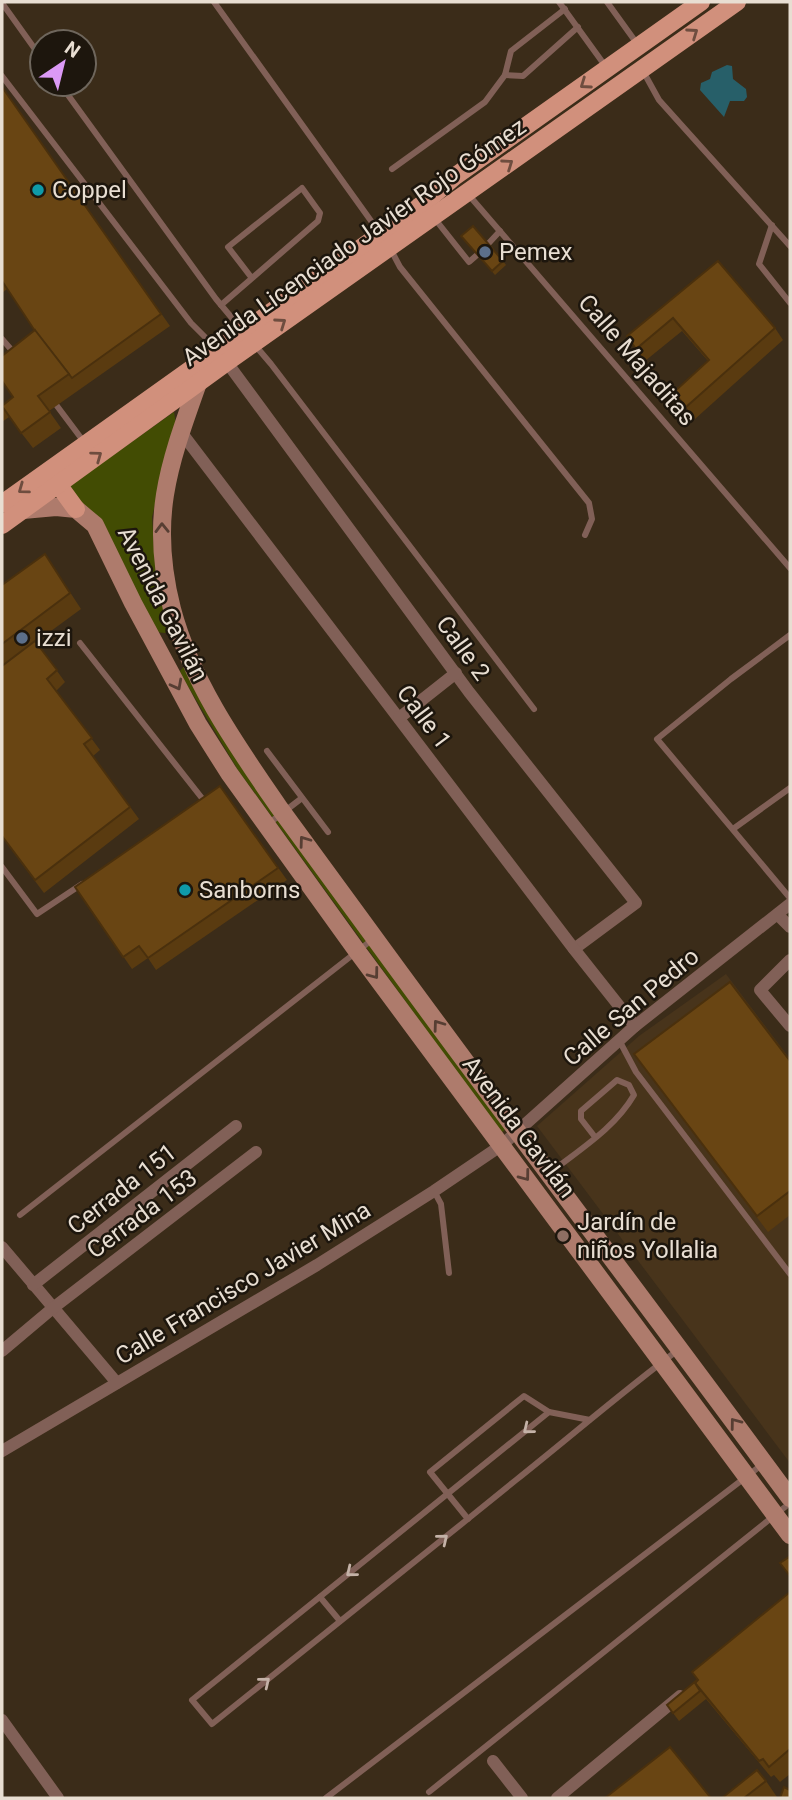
<svg xmlns="http://www.w3.org/2000/svg" width="792" height="1800" font-family="Roboto,sans-serif">
<rect width="100%" height="100%" fill="#3b2c19"/>
<path fill="#48341b" d="M726,974L790,1059V1463L537,1126L639,1036Z"/>
<g fill="#424c03">
<path d="M174,412L177,431L164,468L152,517L155,564L171,630L165,633L156,632L64,490Z"/>
<path d="M185,665L506,1129L501,1133L238,770L183,678L180,671Z"/>
</g>
<path fill="#275f69" d="M727,65L732,66L733,79L746,89L747,97L744,101H730L724,117L700,90L701,83L710,79L712,72Z"/>
<g fill="none" stroke-linecap="round" stroke-linejoin="round">
<g stroke="#816057" stroke-width="6">
<path d="M214,2L379,232"/>
<path d="M559,2L606,67"/>
<path d="M607,2L638,45"/>
<path d="M2,3L42,59"/>
<path d="M643,71L659,100L790,246"/>
<path d="M505,75L523,76L578,27"/>
<path d="M2,76L191,323L217,349"/>
<path d="M60,84L216,299L242,330"/>
<path d="M392,169L485,102L505,75L511,51L565,9"/>
<path d="M467,193L790,568"/>
<path d="M435,219L469,262L477,255"/>
<path d="M772,225L759,264L790,303"/>
<path d="M488,244L500,231"/>
<path d="M391,250L400,267L589,503L592,519L585,535"/>
<path d="M221,305L318,221L320,213L302,188L228,247L251,277"/>
<path d="M2,339L15,354"/>
<path d="M254,344L271,364L534,709"/>
<path d="M57,406L84,442"/>
<path d="M790,635L731,679L657,739L790,898"/>
<path d="M80,643L205,802L207,800"/>
<path d="M267,751L328,832"/>
<path d="M268,824L302,798"/>
<path d="M733,829L790,788"/>
<path d="M2,867L37,914L82,884"/>
<path d="M619,1040L636,1072L790,1274"/>
<path d="M550,1173C580,1149 614,1129 634,1095L629,1085L617,1080L581,1111V1119L595,1137"/>
<path d="M434,1191L441,1204L449,1273"/>
<path d="M20,1215L373,939"/>
<path d="M590,1420L549,1412L192,1700L212,1724C313,1643 415,1562 516,1480C570,1437 622,1392 678,1350"/>
<path d="M468,1519L430,1472L524,1396L549,1412"/>
<path d="M320,1597L340,1621"/>
<path d="M429,1792L790,1503"/>
<path d="M326,1798L763,1464"/>
</g>
<g stroke="#816057" stroke-width="12">
<path d="M223,357L469,692L636,903L574,949"/>
<path d="M181,432L574,949L635,1026"/>
<path d="M399,718L456,673"/>
<path d="M778,915L790,927"/>
<path d="M790,960L760,990L790,1026"/>
<path d="M2,1247L117,1383"/>
<path d="M33,1285L236,1126"/>
<path d="M2,1351L53,1308L256,1152"/>
<path d="M2,1451L317,1265L434,1191L502,1145L635,1026L790,904"/>
<path d="M2,1720L58,1798"/>
<path d="M493,1761L522,1798"/>
<path d="M557,1798L680,1696"/>
</g>
<g stroke="#ae7b6c" stroke-width="18">
<path d="M198,383C168,467 149,519 172,609C191,681 236,745 278,806C308,847 338,888 368,929C507,1120 650,1308 790,1498"/>
<path d="M23,510L56,507L76,509L95,525L133,603L198,724L229,773L357,951L790,1535"/>
</g>
<g stroke="#d1907c" stroke-width="18">
<path d="M52,476L76,509"/>
<path d="M2,504L424,203L454,177L701,2"/>
<path d="M2,525L227,362L737,2"/>
</g>
</g>
<g fill="#5a3b10">
<path d="M2,87L170,326L49,411L61,428L33,448L9,417L2,422V402L3,405L13,397L2,382V356L35,330L7,289L2,293Z"/>
<path d="M461,236L503,261L506,265L495,275Z"/>
<path d="M718,261L775,328L783,340L695,419L674,392L708,361L682,331L645,361L627,336Z"/>
<path d="M45,554L81,609L36,642L65,682L56,691L100,750L93,756L139,819L44,893L2,837V585Z"/>
<path d="M220,786L287,880L156,970L148,958L132,969L75,887Z"/>
<path d="M634,1054L790,1061V1215L768,1232Z"/>
<path d="M790,1592V1774L780,1782L774,1775L771,1777L706,1699L679,1721L667,1705L697,1680Z"/>
<path d="M766,1781L777,1797L775,1798H722Z"/>
</g>
<g fill="#694513" stroke="#4a300d" stroke-width="2">
<path d="M2,87L161,314L72,378L35,331L2,281Z"/>
<path d="M473,226L503,261L492,271L461,236Z"/>
<path d="M718,261L775,328L686,407L674,392L709,360L673,318L636,349L627,336Z"/>
<path d="M35,330L69,374L38,396L50,412L21,433L2,406L13,397L2,381V356Z"/>
<path d="M45,554L70,593L2,644V585Z"/>
<path d="M35,641L57,670L47,679L92,738L84,744L130,807L35,880L2,836V666Z"/>
<path d="M220,786L278,868L148,958L139,946L123,957L75,887Z"/>
<path d="M730,982L790,1061V1191L757,1216L634,1054Z"/>
<path d="M789,1557L790,1559V1576L780,1563Z"/>
<path d="M790,1592V1749L769,1767L763,1759L759,1761L695,1683L698,1680L692,1672Z"/>
<path d="M697,1680L695,1683L700,1691L673,1713L667,1705Z"/>
<path d="M670,1747L711,1798H605Z"/>
<path d="M757,1770L766,1781L744,1798H722Z"/>
<path d="M784,1787L790,1790V1798H780Z"/>
</g>
<defs><path id="oneway-chevron" d="M-2-3.5L2.5 0L-2 3.5" fill="none" stroke-width="1.6" stroke-linecap="round" stroke-linejoin="round" transform="scale(1.75)"/></defs>
<g stroke="#6e4d3f">
<use href="#oneway-chevron" transform="translate(693 33) rotate(-35)"/>
<use href="#oneway-chevron" transform="translate(585 84) rotate(145)"/>
<use href="#oneway-chevron" transform="translate(508 164) rotate(-35)"/>
<use href="#oneway-chevron" transform="translate(281 323) rotate(-35)"/>
<use href="#oneway-chevron" transform="translate(97 456) rotate(-36)"/>
<use href="#oneway-chevron" transform="translate(23 489) rotate(144)"/>
</g>
<g stroke="#573e33">
<use href="#oneway-chevron" transform="translate(162 528) rotate(-91)"/>
<use href="#oneway-chevron" transform="translate(177 685) rotate(62)"/>
<use href="#oneway-chevron" transform="translate(304 841) rotate(-126)"/>
<use href="#oneway-chevron" transform="translate(374 974) rotate(53)"/>
<use href="#oneway-chevron" transform="translate(438 1025) rotate(-126)"/>
<use href="#oneway-chevron" transform="translate(525 1176) rotate(53)"/>
<use href="#oneway-chevron" transform="translate(735 1423) rotate(-127)"/>
</g>
<g stroke="#c4b2a7">
<use href="#oneway-chevron" transform="translate(528 1429) rotate(141)"/>
<use href="#oneway-chevron" transform="translate(443 1539) rotate(-39)"/>
<use href="#oneway-chevron" transform="translate(351 1572) rotate(141)"/>
<use href="#oneway-chevron" transform="translate(265 1682) rotate(-39)"/>
</g>
<g fill="#0f9aa8" stroke="#1d160d" stroke-width="2.5">
<circle cx="38" cy="190" r="7"/>
<circle cx="185" cy="890" r="7"/>
</g>
<g fill="#5c6f8a" stroke="#1d160d" stroke-width="2.5">
<circle cx="485" cy="252" r="7"/>
<circle cx="22" cy="638" r="7"/>
</g>
<circle fill="#8d6e63" stroke="#1d160d" stroke-width="2.5" cx="563" cy="1236" r="7"/>
<g text-anchor="middle" dominant-baseline="central" stroke-width="5" stroke-linejoin="round" paint-order="stroke">
<g font-size="24" fill="#e8ded2" stroke="#1d160d" text-anchor="start">
<text x="52" y="190">Coppel</text>
<text x="499" y="252">Pemex</text>
<text x="36" y="638">izzi</text>
<text x="199" y="890">Sanborns</text>
<text x="577" y="1222">Jardín de<tspan x="577" dy="28">niños Yollalia</tspan></text>
</g>
<g font-size="24" fill="#e8ded2" stroke="#1d160d">
<text transform="translate(354 242) rotate(-35)">Avenida Licenciado Javier Rojo Gómez</text>
<text transform="translate(637 360) rotate(49)">Calle Majaditas</text>
<text transform="translate(163 604) rotate(63)">Avenida Gavilán</text>
<text transform="translate(463 648) rotate(54)">Calle 2</text>
<text transform="translate(424 717) rotate(53)">Calle 1</text>
<text transform="translate(631 1007) rotate(-40)">Calle San Pedro</text>
<text transform="translate(519 1127) rotate(53)">Avenida Gavilán</text>
<text transform="translate(122 1189) rotate(-38)">Cerrada 151</text>
<text transform="translate(142 1214) rotate(-37)">Cerrada 153</text>
<text transform="translate(243 1283) rotate(-31)">Calle Francisco Javier Mina</text>
</g>
</g>
<rect width="792" height="1800" fill="none" stroke="#e8ded2" stroke-width="7"/>
<g transform="translate(63 63) rotate(35)"><circle r="33" fill="#1d160d" stroke="#6e665c" stroke-width="2"/>
<path d="M0-5L12 26L0 18L-12 26Z" fill="#db99f5"/>
<text y="-10" font-size="19" font-weight="bold" text-anchor="middle" fill="#e8ded2">N</text>
</g>
</svg>
